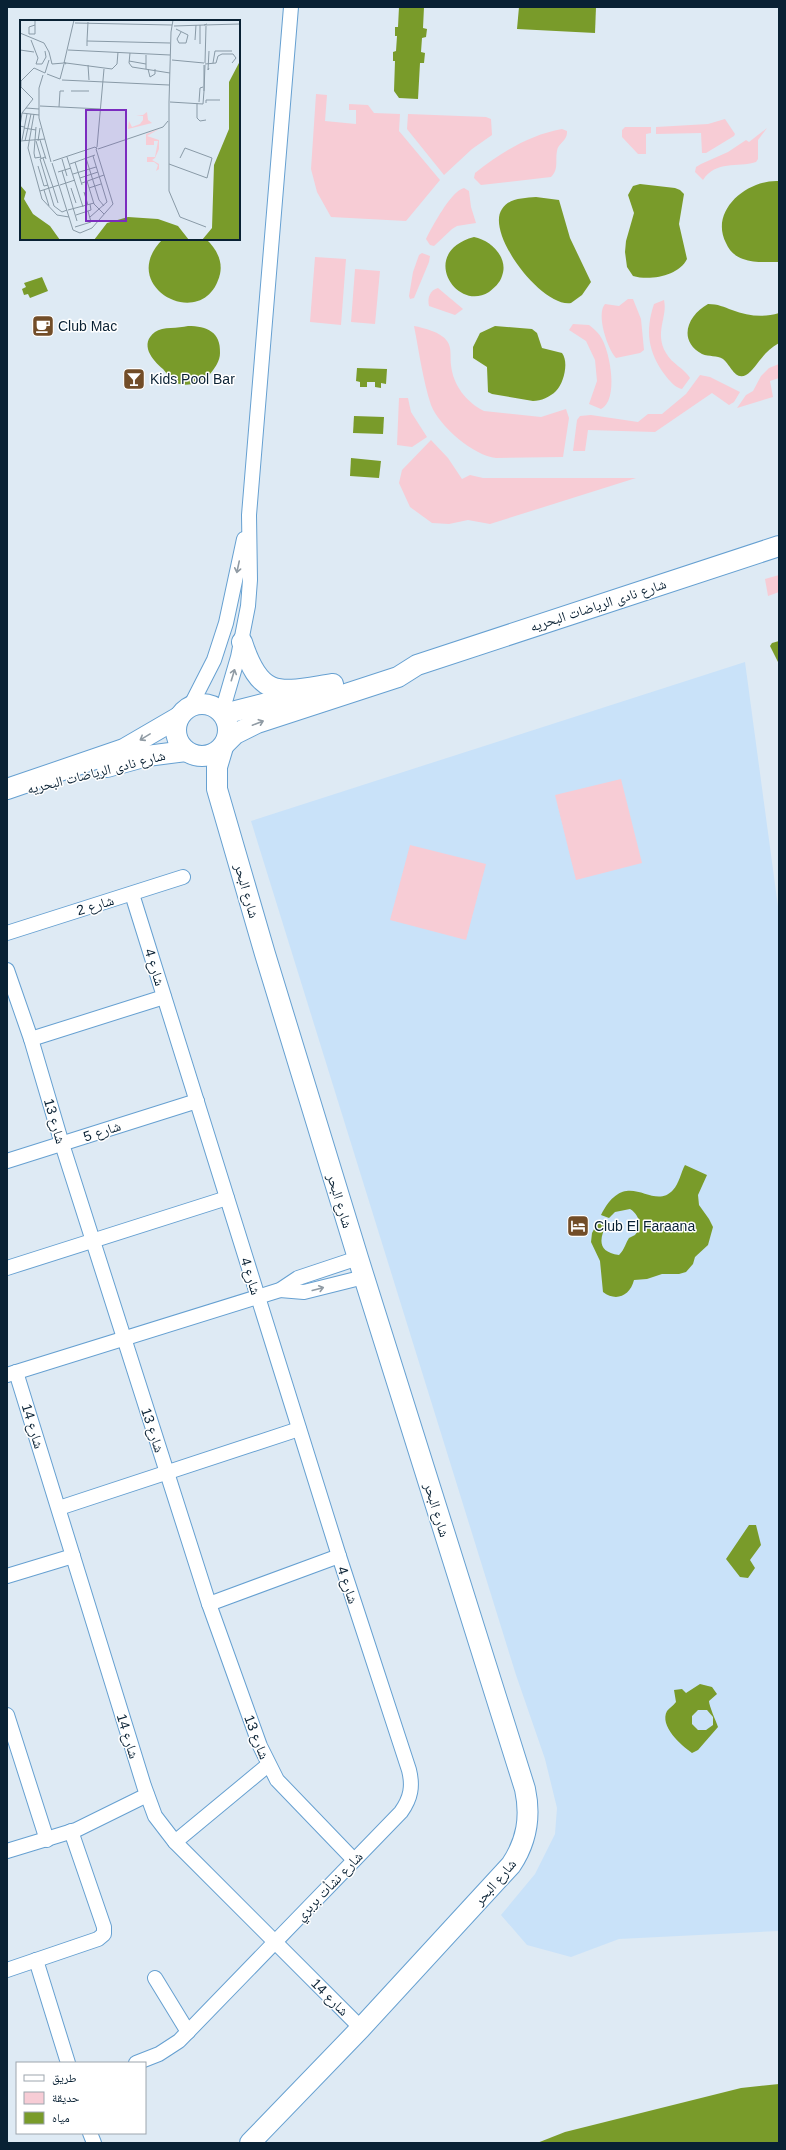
<svg xmlns="http://www.w3.org/2000/svg" width="786" height="2150" font-family="Helvetica,'Noto Naskh Arabic',sans-serif">
<rect width="100%" height="100%" fill="#deeaf4"/>
<path fill="#c9e2f9" d="M745,662L779,914V1931L619,1939L571,1957L527,1945L501,1915L535,1874L555,1834L557,1808L545,1759L516,1675L251,821Z"/>
<g fill="#f7ccd5">
<path d="M316,94L327,95L325,121L356,124V110H349V104L368,105L374,113L400,114L399,131L440,180L406,221L331,217L317,192L311,169Z"/>
<path d="M408,114L486,117L491,119L492,135L472,149L444,175L407,129Z"/>
<path d="M725,119L735,134L734,136L706,153H702L701,133L656,134V127L708,124Z"/>
<path d="M625,127H651V133L646,134V154H638L622,137V130Z"/>
<path d="M767,128L758,140V159L756,162C737,168 716,160 703,180L695,172L696,167L701,164L728,152L746,140L749,142Z"/>
<path d="M562,129L567,131C568,141 558,143 557,151C555,161 559,169 551,177L481,185L474,178L475,173C502,152 529,135 562,129Z"/>
<path d="M464,188L469,191L471,207L476,223L457,226L452,229L434,246L430,245L426,239C432,227 451,191 464,188Z"/>
<path d="M422,253L430,256L429,262L414,298L410,299L409,296L413,272L419,255Z"/>
<path d="M315,257L346,259L341,325L310,322Z"/>
<path d="M355,269L380,271L375,324L351,322Z"/>
<path d="M438,288L463,309L455,315L429,306C427,298 430,290 438,288Z"/>
<path d="M628,299H633L641,319L644,350L640,353L616,358C607,348 596,314 605,304L619,306Z"/>
<path d="M664,300C668,317 654,332 666,353C672,364 684,368 690,378L682,389C675,388 669,380 665,375C648,352 645,331 654,304Z"/>
<path d="M573,324L589,325C594,329 599,333 602,339C610,353 619,400 601,409L589,404L597,381L595,360L586,341L569,330Z"/>
<path d="M414,326C424,328 441,332 447,341C452,347 450,357 451,365C453,385 466,402 484,411L541,417L566,409L569,418L563,457L496,458C474,456 439,426 431,405C423,381 419,351 414,326Z"/>
<path d="M779,364V378L770,381L773,397L737,408L746,395L753,391L761,376L769,368Z"/>
<path d="M700,375L710,377L740,392L734,402L729,405L712,393L655,432L588,430L585,451H573L577,420L580,416L591,415L638,422L648,414H662L686,394Z"/>
<path d="M399,398H408L411,412L427,437L412,447L397,445Z"/>
<path d="M431,440L448,458L462,479L470,475L483,478H636L490,524L468,520L449,524L432,523L410,507L399,483L402,470Z"/>
<path d="M779,575V592L768,596L765,579Z"/>
<path d="M621,779L642,863L576,880L555,795Z"/>
<path d="M410,845L486,864L466,940L390,920Z"/>
</g>
<g fill="#799b2a" fill-rule="evenodd">
<path d="M399,7H424L423,28L427,29L426,37L422,38L421,52L425,53L424,63H420L418,99L399,98L394,91L395,61H393V52L396,51L397,36H395V27H398Z"/>
<path d="M519,7H596L595,33L517,29Z"/>
<path d="M779,181V262C767,262 754,263 743,259C734,256 729,250 726,243C709,210 748,179 779,181Z"/>
<path d="M640,184L675,188L680,190L684,194L679,224L687,259C679,276 650,281 633,276L627,267L625,252L626,241L634,213L628,195L633,186Z"/>
<path d="M536,197L559,200L570,238L591,282L582,295L571,303C542,308 485,233 502,209C509,198 524,198 536,197Z"/>
<path d="M474,237C491,240 509,258 502,276C500,283 494,288 489,292C456,313 418,252 474,237Z"/>
<path d="M163,239H206C216,248 223,261 220,274C205,335 114,287 163,239Z"/>
<path d="M42,277L48,291L30,298L28,294L24,295L22,289L26,287L24,283Z"/>
<path d="M708,304C718,304 724,307 732,310C748,316 763,318 779,313V343C762,352 756,369 746,375C735,381 730,364 723,359C717,355 709,357 702,354C677,340 688,315 708,304Z"/>
<path d="M188,326C207,326 221,332 220,353C220,361 215,368 210,374C202,383 184,389 173,381C169,378 167,373 163,369C152,360 139,344 155,332C163,326 178,329 188,326Z"/>
<path d="M495,326L532,329L537,333L542,348L562,353C569,362 564,383 556,391C550,397 541,401 533,401L492,394L488,392L487,367L473,358V347L480,333Z"/>
<path d="M357,368L387,369L386,384L381,383V388L375,387V382H367V387H360V382L356,381Z"/>
<path d="M354,416L384,417L383,434L353,433Z"/>
<path d="M351,458L381,461L379,478L350,476Z"/>
<path d="M779,641V664L770,646L772,643Z"/>
<path d="M685,1165L707,1175L698,1195L699,1205L709,1219L713,1227L708,1245L695,1257L693,1264L686,1272L679,1274H662L647,1279L634,1280C630,1296 616,1302 603,1292L600,1261L591,1242L592,1233L599,1220L607,1223C599,1239 597,1252 619,1255C625,1249 626,1242 629,1238C631,1237 633,1236 635,1235C643,1227 639,1214 630,1209L615,1212L609,1218L601,1215C627,1164 652,1213 673,1190C679,1184 681,1172 685,1165Z"/>
<path d="M749,1525H756L761,1545L750,1560L755,1568L748,1578L740,1577L726,1559Z"/>
<path d="M700,1684L712,1687L717,1694L709,1701C709,1706 716,1721 718,1727L698,1750L692,1753C681,1745 659,1726 667,1711C669,1708 673,1706 676,1702L674,1690L682,1689L686,1693ZM698,1710H707L713,1717V1725L706,1730H698L692,1724V1716Z"/>
<path d="M779,2084V2143H537L565,2132L741,2088Z"/>
</g>
<g fill="none" stroke-linecap="round" stroke-linejoin="round">
<g stroke="#66a0d1" stroke-width="16">
<g id="minor">
<path d="M190,707L214,660L226,623L244,539"/>
<path d="M222,712L238,657L248,606L250,580L249,515L291,7"/>
<path d="M132,894L339,1556L409,1770C413,1786 411,1798 401,1812L179,2041L159,2054L136,2063"/>
<path d="M7,933L183,877"/>
<path d="M7,970L31,1039L62,1144L209,1604L260,1746L277,1780L354,1860"/>
<path d="M31,1039L164,997"/>
<path d="M7,1161L197,1101"/>
<path d="M7,1268L227,1198"/>
<path d="M280,1290L304,1292L364,1277"/>
<path d="M16,1372L144,1786L155,1816L175,1842L361,2028"/>
<path d="M7,1375L280,1290L298,1278L358,1258"/>
<path d="M59,1508L299,1429"/>
<path d="M7,1576L73,1556"/>
<path d="M209,1604L339,1556"/>
<path d="M7,1715L47,1840"/>
<path d="M175,1842L268,1765"/>
<path d="M7,1851L76,1830L147,1795"/>
<path d="M36,1960L68,2063"/>
<path d="M7,1970L98,1939L104,1934V1927L71,1831"/>
<path d="M155,1978L188,2032"/>
<path d="M90,2133L94,2143"/>
</g>
</g>
<g stroke="#66a0d1" stroke-width="22">
<g id="secondary">
<path d="M242,642C261,701 280,692 333,684"/>
<circle cx="202" cy="730" r="26"/>
<path d="M224,714L302,694"/>
<path d="M225,744L235,734L257,723L398,677L417,665L779,546"/>
<path d="M223,747L217,767V789L265,954L358,1258L525,1789C531,1817 527,1841 511,1865L361,2028L250,2143"/>
<path d="M107,767L147,756L186,751"/>
<path d="M7,789L124,749L179,717"/>
</g>
</g>
<use href="#minor" stroke="#fff" stroke-width="14"/>
<use href="#secondary" stroke="#fff" stroke-width="20"/>
</g>
<defs><path id="oneway-shaft" d="M-6 0H5M1.5-3L5.5 0L1.5 3" fill="none" stroke-width="1.6" stroke-linecap="round" stroke-linejoin="round"/></defs>
<g stroke="#909ba4">
<use href="#oneway-shaft" transform="translate(238 567) rotate(102)"/>
<use href="#oneway-shaft" transform="translate(233 675) rotate(-73)"/>
<use href="#oneway-shaft" transform="translate(258 723) rotate(-21)"/>
<use href="#oneway-shaft" transform="translate(145 737) rotate(149)"/>
<use href="#oneway-shaft" transform="translate(318 1289) rotate(-15)"/>
</g>
<defs>
<g id="cafe-square" transform="scale(1.15)"><rect x="-9" y="-9" width="18" height="18" rx="4" fill="#724d28" stroke="#fff"/><path d="M-5.5-4.5H6V0H3Q3 3.5 0 3.5H-2.5Q-5.5 3.5-5.5 0ZM3-3.2v2h1.7v-2ZM-6 4.5H4V6H-6Z" fill="#fff"/></g>
<g id="bar-square" transform="scale(1.15)"><rect x="-9" y="-9" width="18" height="18" rx="4" fill="#724d28" stroke="#fff"/><path d="M-6-5H6L.8 .8V4.5H3.5V6h-7V4.5H-.8V.8Z" fill="#fff"/></g>
<g id="hotel-square" transform="scale(1.15)"><rect x="-9" y="-9" width="18" height="18" rx="4" fill="#724d28" stroke="#fff"/><path d="M-6-4.5h1.5V1H6V5H4.5V3h-9V5H-6ZM-4 0a1.8 1.8 0 1 1 3.6 0ZM.5 0V-2.5h3Q6-2.5 6 0Z" fill="#fff"/></g>
</defs>
<g fill-rule="evenodd">
<use href="#cafe-square" x="43" y="326"/>
<use href="#bar-square" x="134" y="379"/>
<use href="#hotel-square" x="578" y="1226"/>
</g>
<g text-anchor="middle" dominant-baseline="central" stroke-width="3" stroke-linejoin="round" paint-order="stroke">
<g font-size="14" fill="#092134" stroke="#fff" text-anchor="start">
<text x="58" y="326">Club Mac</text>
<text x="150" y="379">Kids Pool Bar</text>
<text x="594" y="1226">Club El Faraana</text>
</g>
<g font-size="14" fill="#092134" stroke="#fff">
<text transform="translate(598 605) rotate(-18)">شارع نادى الرياضات البحريه</text>
<text transform="translate(96 772) rotate(-14)">شارع نادى الرياضات البحريه</text>
<text transform="translate(247 891) rotate(74)">شارع البحر</text>
<text transform="translate(95 905) rotate(-17)">شارع 2</text>
<text transform="translate(155 967) rotate(73)">شارع 4</text>
<text transform="translate(55 1121) rotate(74)">شارع 13</text>
<text transform="translate(102 1131) rotate(-18)">شارع 5</text>
<text transform="translate(340 1201) rotate(73)">شارع البحر</text>
<text transform="translate(251 1276) rotate(73)">شارع 4</text>
<text transform="translate(33 1426) rotate(73)">شارع 14</text>
<text transform="translate(153 1430) rotate(72)">شارع 13</text>
<text transform="translate(437 1510) rotate(73)">شارع البحر</text>
<text transform="translate(348 1585) rotate(72)">شارع 4</text>
<text transform="translate(128 1736) rotate(73)">شارع 14</text>
<text transform="translate(257 1737) rotate(69)">شارع 13</text>
<text transform="translate(495 1882) rotate(-49)">شارع البحر</text>
<text transform="translate(329 1886) rotate(-46)">شارع نشأت بربري</text>
<text transform="translate(330 1997) rotate(45)">شارع 14</text>
</g>
</g>
<g transform="translate(20 20)">
<rect width="220" height="220" fill="#deeaf4"/>
<path d="M127,92L128,100L132,103L108,109L109,101L112,107L120,104L123,100V96L116,95H123ZM139,109L127,116L139,120V129L135,138L132,140L139,144V149L136,151L138,145L134,142H127V137H135L138,121H134V125H126V114Z" fill="#f7ccd5"/>
<path d="M220,41V220H182L192,208L194,145L209,109V62ZM0,165L6,172L4,179L13,194L30,206L40,220H0ZM108,197L138,199L158,206L169,220H74L87,203Z" fill="#799b2a"/>
<path fill="none" stroke="#899aa7" stroke-width="1" d="M15,0V14H9V7L15,5M55,3L152,5M187,4L184,5L220,4M154,6L184,5M156,9L168,15M161,12L157,19L159,23H166L168,15M0,13L24,23L29,32L32,44L44,43M11,20L18,38L16,44H22L26,37L25,31M175,20L176,5M67,21L68,2M180,24V5M67,26V21L150,23M0,30L14,32M48,30L150,35M189,31L188,50L189,48M110,33L109,43L112,47L150,53M152,40L184,43M109,41L126,44M44,43L46,44L45,42L44,43L54,0M46,43L92,49L97,44L98,32M185,43L186,6M193,43L195,31H212M185,44L196,43L198,36L202,34H213L216,38L212,43M68,45L69,60M184,45V71L185,45M126,49V35M128,49L130,57L135,54V49M25,53L29,40M27,54L40,59L44,44M23,55L19,68V98L31,142M42,60L149,65M51,71H69M13,79L1,67V61L14,48L25,53M150,82L183,84L184,71M179,82L180,68L183,67M177,83V98L180,101L186,100M186,83V80H200M20,86L81,89M39,87L40,71H44M6,88L19,89M2,93L19,95M14,94L8,128L22,179L37,195L49,197M4,107L0,106L2,93L13,79M16,107L14,133L15,138L21,137M4,108L16,110M2,120L7,94M20,120L26,139M0,121L25,119M5,121L11,94M16,121L21,138M18,121L20,108M77,127L84,49M78,129L143,107L148,101M25,137L20,139L34,186L42,192L47,190M47,137L63,187M23,138L33,167M66,138L79,180L84,186M42,139L47,156M33,141L75,127L77,129L76,127M55,142L62,165M32,143L53,210L60,213M50,144L75,135M149,144L187,158L192,138L165,128L160,138M18,146L24,166L28,165M42,151L57,201M38,152L51,148M53,154L76,147M60,158L78,152M67,161L74,184L84,194M62,163L84,155M40,165L55,160M33,167L38,183M51,168L56,183M69,168L81,164M24,170L29,186M20,171L39,165M149,171L160,197L186,207M149,171V82L151,12L153,0M64,172L68,185M48,190L74,183M56,195L71,190L70,184M70,197L87,182L73,136M55,207L71,202L68,191M60,213L72,208L93,184L76,129"/>
<path fill="#7b2cbf" fill-opacity="0.15" stroke="#7b2cbf" stroke-width="2" d="M66,90H106V201H66Z"/>
<rect width="220" height="220" fill="none" stroke="#092134" stroke-width="2"/>
</g>
<rect width="786" height="2150" fill="none" stroke="#092134" stroke-width="16"/>
<rect x="16" y="2062" width="130" height="72" fill="#ffffff" stroke="#9da6ae"/>
<rect x="24" y="2075" width="20" height="6" fill="#ffffff" stroke="#9da6ae"/>
<text x="52" y="2082" font-size="12" fill="#092134">طريق</text>
<rect x="24" y="2092" width="20" height="12" fill="#f7ccd5" stroke="#9da6ae"/>
<text x="52" y="2102" font-size="12" fill="#092134">حديقة</text>
<rect x="24" y="2112" width="20" height="12" fill="#799b2a" stroke="#9da6ae"/>
<text x="52" y="2122" font-size="12" fill="#092134">مياه</text>
</svg>
